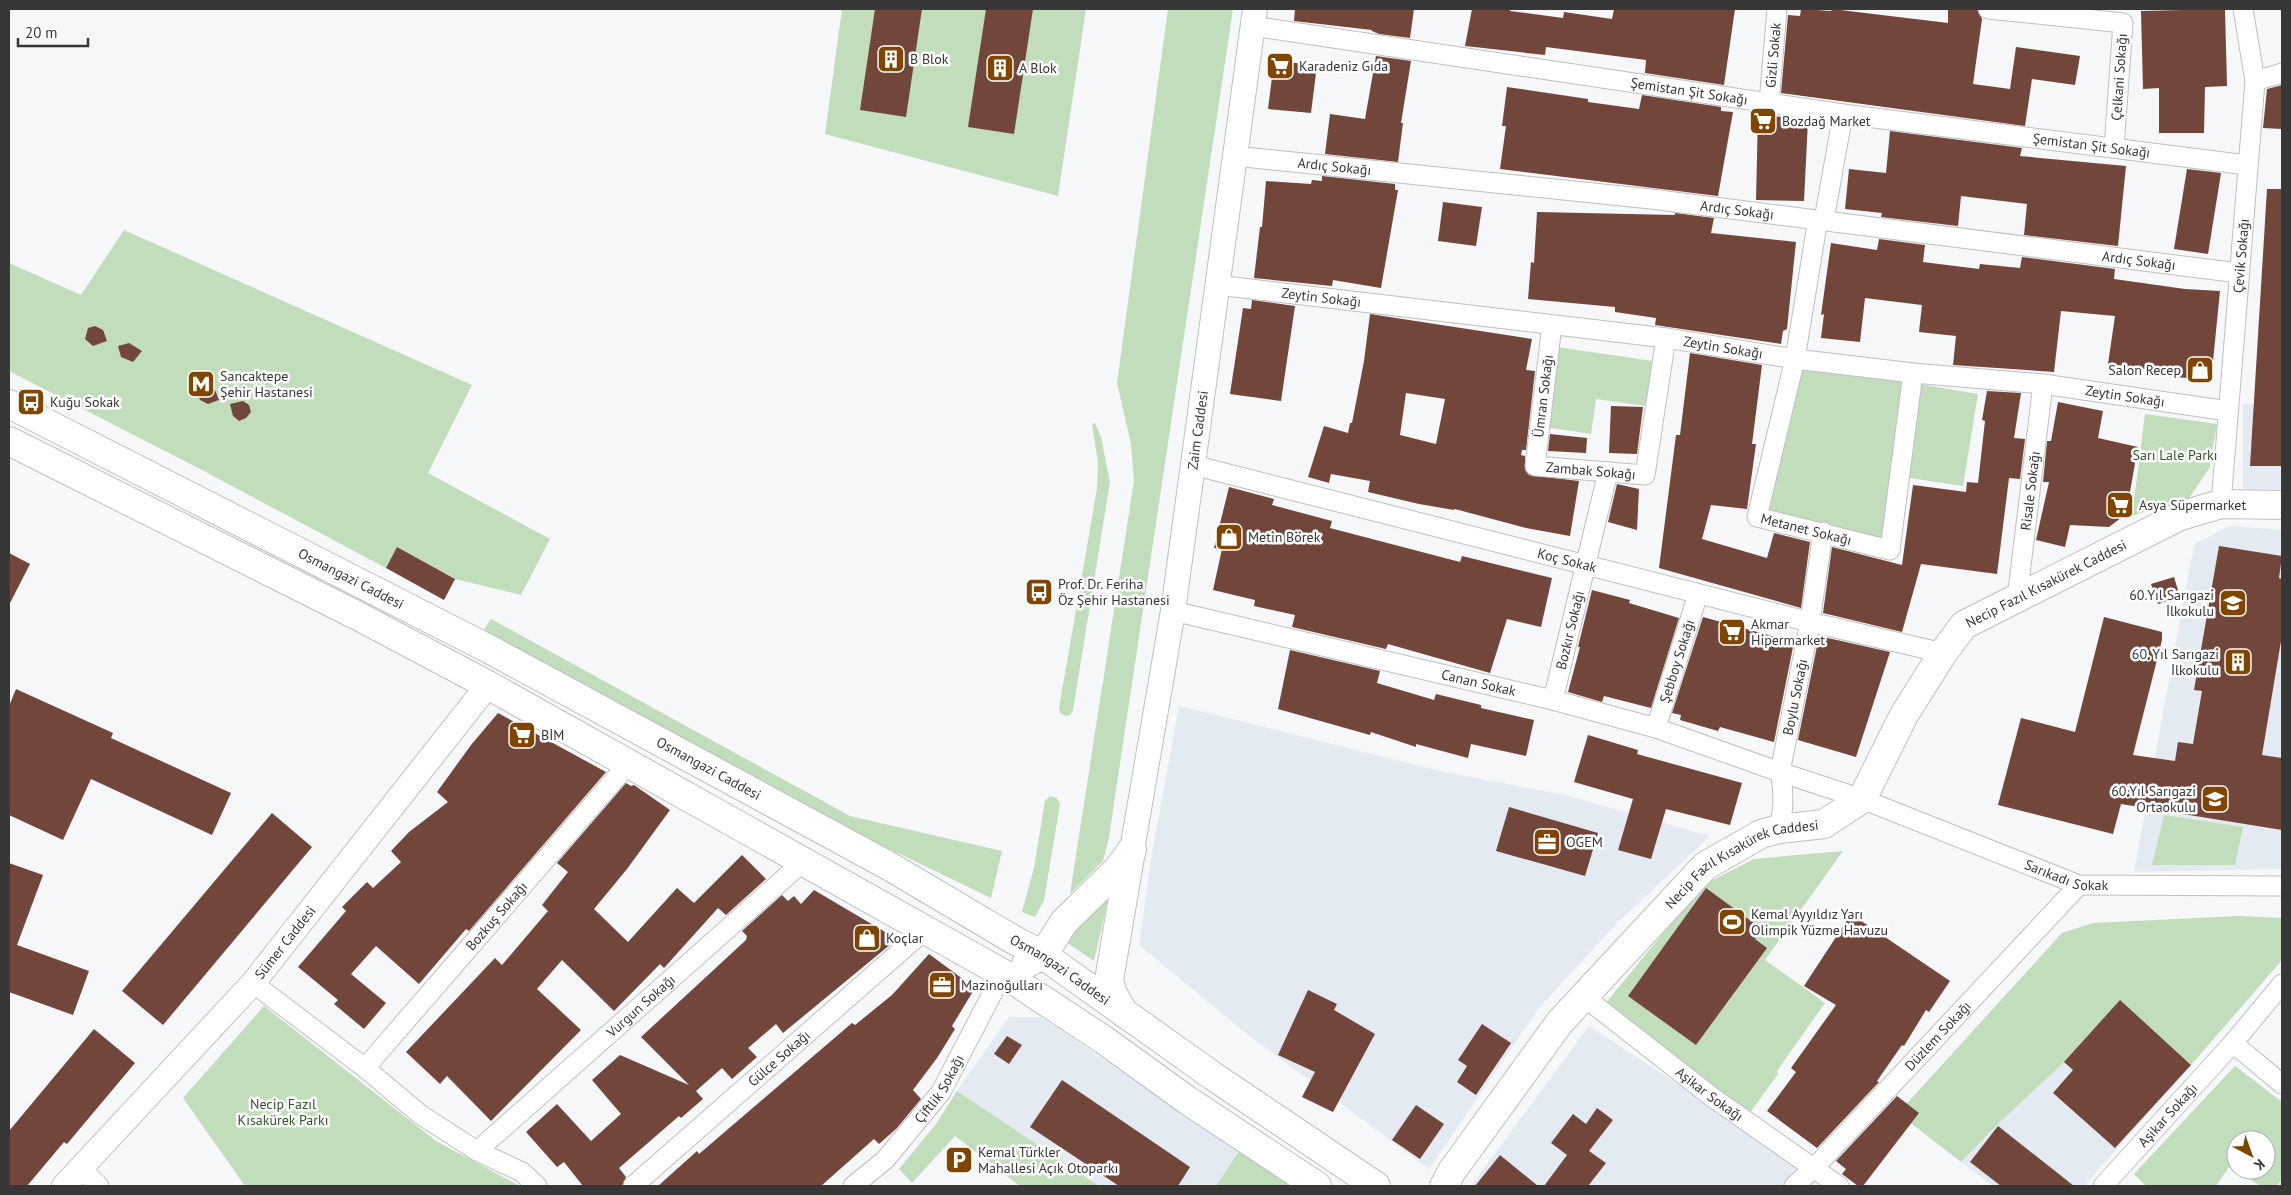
<svg xmlns="http://www.w3.org/2000/svg" width="2291" height="1195" font-family="'PT Sans',sans-serif">
<rect width="100%" height="100%" fill="#f6f7f8"/>
<g fill="#e4eaf1">
<path d="M2243,404L2282,405V490L2243,489Z"/>
<path d="M2229,526L2282,530V869L2134,872L2189,571L2195,544Z"/>
<path d="M1179,706L1449,773L1565,795L1710,836L1615,925L1539,1008L1429,1169L1247,1034L1139,945L1152,853Z"/>
<path d="M2120,1000L2191,1065L2084,1186H1993L1961,1162Z"/>
<path d="M1009,1017H1041L1239,1151L1216,1186H1099L957,1091Z"/>
<path d="M1589,1026L1821,1178L1811,1186H1471Z"/>
</g>
<g fill="#c1ddbc" fill-rule="evenodd">
<path d="M842,9H1086L1058,196L825,134Z"/>
<path d="M1168,9H1233L1109,837L1103,861L1070,894L1134,481L1131,444L1117,383Z"/>
<path d="M124,230L472,385L428,473L550,539L521,595L455,579L397,547L386,568L202,470L9,371V263L81,295Z"/>
<path d="M1557,347L1653,361L1646,406L1596,399L1591,434L1545,427Z"/>
<path d="M1799,369L1903,380L1883,542L1766,513Z"/>
<path d="M1919,384L1978,394L1963,486L1904,477Z"/>
<path d="M2145,414L2217,424L2210,467L2189,498L2132,516Z"/>
<path d="M1095,423L1101,437L1110,482L1073,710L1070,715L1066,716L1060,713L1059,708L1097,489L1098,462L1092,424Z"/>
<path d="M491,619L850,816L1002,851L991,898L840,825L483,631Z"/>
<path d="M1050,796L1057,798L1060,804L1044,900L1035,917L1022,912L1034,868L1045,801Z"/>
<path d="M2164,815L2243,827L2235,865H2152Z"/>
<path d="M1843,851L1765,960L1825,1003L1777,1071L1778,1074L1750,1113L1604,1005L1703,885L1754,859Z"/>
<path d="M1110,891L1094,961L1063,940Z"/>
<path d="M2238,916L2282,918V960L2191,1065L2120,1001L2064,1062L2001,1121L1961,1162L1908,1121L1900,1111L2062,933L2093,923Z"/>
<path d="M264,1006L436,1141L520,1186H245L183,1098Z"/>
<path d="M2235,1066L2282,1102V1179L2277,1186H2261L2229,1167L2216,1186H2146L2134,1174ZM2236,1140H2266V1170H2236Z"/>
<path d="M957,1091L1099,1186H1020L955,1136L912,1183L899,1169L936,1124Z"/>
<path d="M1239,1151L1294,1186H1216Z"/>
</g>
<g fill="#73463c" fill-rule="evenodd">
<path d="M875,9H922L906,117L860,110Z"/>
<path d="M986,9H1033L1014,134L968,127Z"/>
<path d="M1295,9H1414L1410,38L1379,34L1372,31V30L1294,21Z"/>
<path d="M1472,9H1510V11L1563,18L1564,12L1612,19L1614,9H1735L1724,85L1645,73L1646,60L1546,47L1545,55L1465,46Z"/>
<path d="M1801,9L1831,11L1832,9L1948,23V9H1977L1982,19L1973,84L2010,89L2016,47L2080,56L2075,85L2032,79L2025,126L1781,93L1788,15L1800,16Z"/>
<path d="M2225,9L2227,86L2205,87L2204,133H2159V88L2143,89L2141,11Z"/>
<path d="M1376,56L1411,61L1401,123H1403L1398,162L1325,154L1330,114L1365,119Z"/>
<path d="M1274,61L1317,65L1311,113L1268,109Z"/>
<path d="M2282,85V129L2263,128L2267,89Z"/>
<path d="M1507,87L1588,99V102L1639,109L1642,95L1721,107V111L1733,112L1718,196L1500,169L1506,126H1502Z"/>
<path d="M1758,114L1808,120L1804,201L1756,200Z"/>
<path d="M1890,131L2022,148L2020,156L2126,166L2118,246L2024,235L2027,204L1961,196L1958,226L1881,217L1882,213L1845,209L1849,169L1886,173Z"/>
<path d="M2187,169L2221,173L2208,254L2174,249Z"/>
<path d="M1322,176L1395,184V190H1398L1381,288L1333,280L1332,286L1254,278L1260,227H1262L1266,181L1311,184L1312,180L1322,181Z"/>
<path d="M2267,189H2282V466H2250Z"/>
<path d="M1443,202L1482,207L1476,246L1438,241Z"/>
<path d="M1537,212L1675,215V213L1714,218L1711,233L1796,242L1787,329L1783,331L1781,344L1655,325L1656,318L1615,312V307L1528,299L1531,262L1534,263Z"/>
<path d="M1879,239L1925,245L1923,262L1979,269L1980,264L2020,268L2022,257L2115,269L2114,279L2185,289L2220,291L2212,371L2201,379L2175,377L2176,373L2108,364L2115,316L2061,311L2054,372L1953,365L1956,336L1919,332L1922,305L1865,298L1860,342L1821,338L1824,314L1821,315L1831,243L1877,250Z"/>
<path d="M1252,300L1295,306L1281,401L1230,394L1243,308L1251,309Z"/>
<path d="M1370,314L1532,339L1526,370L1535,371L1526,450H1522L1521,455L1525,456V470L1529,475L1579,481L1570,536L1526,528L1455,509L1454,510L1419,504L1368,492L1370,481L1331,474L1329,483L1308,477L1324,426L1348,433L1350,423H1352L1364,361ZM1406,393L1445,399L1436,444L1400,435Z"/>
<path d="M95,326L103,330L107,341L93,346L85,339L88,328Z"/>
<path d="M129,343L142,351L133,362L121,357L118,346Z"/>
<path d="M1690,353L1762,365L1752,444H1756L1747,509L1711,505L1702,539L1767,558L1774,533L1810,542L1801,608L1659,568L1676,435H1680Z"/>
<path d="M208,386L215,390L219,400L208,404L200,400L198,395L200,387Z"/>
<path d="M1987,391L2021,393L2014,438L2025,439L2020,479L2009,478L1997,574L1921,564L1902,632L1823,613L1832,547L1902,565L1913,485L1966,492L1967,482L1978,483L1985,421L1982,420Z"/>
<path d="M243,401L249,405L251,412L246,418L239,421L233,416L230,404Z"/>
<path d="M2058,402L2103,411L2098,438L2138,447L2126,514L2109,527L2070,525L2065,547L2036,540L2049,482H2043L2047,441H2051Z"/>
<path d="M1611,406L1643,407L1637,454L1609,453Z"/>
<path d="M1550,434L1587,438L1586,453L1548,451Z"/>
<path d="M1617,484L1639,489L1637,530L1608,522Z"/>
<path d="M1229,487L1274,499L1272,505L1332,521L1330,528L1460,562L1462,556L1552,578L1541,627L1507,619L1490,673L1388,644L1386,649L1292,627L1295,615L1254,606L1255,600L1213,590L1222,549L1214,548Z"/>
<path d="M2219,546L2282,556L2279,578L2282,579V635L2262,755L2282,758V830L2121,804L2113,834L1998,805L2021,718L2075,732L2104,617L2162,632V640L2133,755L2175,761L2178,742L2193,744L2202,691L2194,690Z"/>
<path d="M397,547L455,579L444,600L386,568Z"/>
<path d="M9,553L30,564L9,605Z"/>
<path d="M2174,577L2180,597L2158,604L2151,584Z"/>
<path d="M1592,590L1630,600L1629,603L1679,618L1651,708L1604,696L1602,702L1568,692L1580,647H1578Z"/>
<path d="M1703,617L1794,642L1774,742L1720,727L1718,731L1680,720L1681,715L1672,713Z"/>
<path d="M1819,636L1890,652L1856,757L1798,740Z"/>
<path d="M1290,650L1380,671L1377,683L1434,700L1436,694L1481,705V708L1534,720L1526,756L1471,744L1468,758L1416,744V747L1371,732L1370,735L1278,709Z"/>
<path d="M16,689L113,733L111,738L231,793L212,835L91,779L63,840L9,815V706Z"/>
<path d="M498,713L606,772L469,931L466,929L419,984L376,946L351,974L386,1003L364,1029L334,1004L338,1000L298,967L346,911L342,907L367,882L373,888L401,862L391,851L409,832L448,802L437,792L471,745Z"/>
<path d="M1588,735L1638,750L1637,754L1742,783L1730,825L1666,809L1651,859L1618,850L1633,799L1574,782Z"/>
<path d="M626,783L631,786L634,785L670,810L627,869L594,909L628,942L677,888L694,903L742,855L766,879L726,915L718,908L664,968L660,964L614,1011L562,960L537,989L581,1030L491,1121L447,1076L440,1084L406,1052L495,958L502,965L548,911L542,905L568,872L557,863Z"/>
<path d="M1509,807L1598,833L1585,876L1496,851Z"/>
<path d="M272,813L312,847L163,1025L122,991Z"/>
<path d="M9,863L43,875L17,945L89,971L73,1015L9,992Z"/>
<path d="M1706,888L1762,929L1755,939L1767,948L1696,1045L1628,996Z"/>
<path d="M814,890L897,939L783,1033L776,1024L748,1048L757,1057L732,1079L722,1068L696,1091L703,1099L681,1118L679,1116L619,1168L626,1177L622,1186H583L564,1162L557,1167L526,1132L557,1104L591,1141L621,1114L592,1080L620,1055L689,1085L641,1037L746,940L747,936L742,931L782,895L788,901L794,896L801,904Z"/>
<path d="M1851,914L1950,981L1929,1012L1926,1010L1904,1046L1902,1045L1877,1081L1879,1082L1817,1148L1767,1111L1796,1072L1791,1068L1836,1005L1804,986Z"/>
<path d="M929,954L975,988L952,1026L955,1029L937,1058L913,1090L921,1099L897,1128L879,1144L874,1139L821,1186H658L697,1151L699,1154L852,1023L855,1025L892,995Z"/>
<path d="M1308,990L1337,1004L1334,1010L1375,1034L1333,1112L1302,1097L1315,1072L1278,1055Z"/>
<path d="M2120,1000L2191,1065L2115,1148L2053,1093L2073,1070L2064,1062Z"/>
<path d="M1482,1024L1511,1043L1476,1095L1457,1082L1467,1066L1458,1060Z"/>
<path d="M94,1029L135,1063L67,1144L64,1142L27,1186H9V1131Z"/>
<path d="M1007,1036L1022,1045L1009,1064L994,1054Z"/>
<path d="M1062,1080L1190,1167L1178,1186H1119L1030,1127Z"/>
<path d="M1897,1096L1919,1113L1863,1186H1858L1842,1174L1846,1169L1836,1161Z"/>
<path d="M1416,1105L1444,1124L1420,1159L1392,1140Z"/>
<path d="M1597,1108L1613,1120L1589,1151L1606,1163L1588,1186H1544L1567,1155L1551,1143L1573,1114L1586,1124Z"/>
<path d="M1998,1126L2074,1186H2001L1970,1162Z"/>
<path d="M1500,1155L1538,1186H1475Z"/>
</g>
<g fill="none" stroke-linecap="round" stroke-linejoin="round">
<g stroke="#bebfc0" stroke-width="21">
<g id="minor">
<path d="M1988,9L2123,23L2114,148"/>
<path id="s1" d="M1252,26L1843,114L2247,165"/>
<path d="M2255,81L2282,73"/>
<path id="s2" d="M1769,103L1777,9"/>
<path id="s3" d="M1235,156L1651,199L2239,273"/>
<path id="s4" d="M1818,219L1795,359L1757,517L1890,550L1913,373"/>
<path d="M1824,220L1843,114"/>
<path id="s5" d="M1217,285L1666,338L1795,359L1913,373L2043,384L2228,411"/>
<path id="s6" d="M1552,325L1535,466L1645,475L1666,338"/>
<path id="s7" d="M1193,465L1810,622L1943,653"/>
<path id="s8" d="M2221,504L2255,81L2243,9"/>
<path id="s9" d="M2017,599L2043,384"/>
<path id="s10" d="M1173,611L1553,700L1656,728L1780,772L1862,799L2079,885L2282,886"/>
<path id="s11" d="M1553,700L1608,472"/>
<path id="s12" d="M1656,728L1698,594"/>
<path id="s13" d="M1779,829C1784,809 1784,793 1780,772L1810,622L1823,532"/>
<path d="M253,983L365,1068L421,1115L477,1151L522,1172L537,1186"/>
<path id="s14" d="M1583,996L1712,1097L1839,1186"/>
<path d="M2233,1043L2282,1084"/>
<path id="s15" d="M365,1068L628,764"/>
<path id="s16" d="M477,1151L804,861"/>
<path d="M80,1168L99,1186"/>
<path id="s17" d="M633,1186L925,930"/>
<path id="s18" d="M853,1186L885,1160L941,1092L994,990L1004,974"/>
<path id="s19" d="M1794,1186L1814,1168L2079,885"/>
<path id="s20" d="M2103,1186L2233,1043L2282,984"/>
</g>
</g>
<g stroke="#bebfc0" stroke-width="26">
<g id="tertiary">
<path id="s21" d="M1132,850L1173,611L1255,9"/>
<path id="s22" d="M64,1186L253,983L488,685"/>
</g>
</g>
<g stroke="#bebfc0" stroke-width="30">
<g id="secondary">
<path id="s23" d="M1444,1186L1452,1171L1560,1022L1705,866L1761,834L1779,829L1824,824L1862,799L1904,715L1943,653L1964,625L2180,516L2221,504L2282,505"/>
</g>
</g>
<g stroke="#bebfc0" stroke-width="30">
<g id="primary">
<path id="s24" d="M9,404L489,649L889,866L1014,940L1043,955L1213,1076L1376,1186"/>
<path d="M9,441L358,616L488,685L1004,974L1104,1040L1187,1100L1317,1186"/>
<path d="M1026,964L1043,955L1064,922L1117,870L1132,850"/>
<path d="M1124,1013L1113,994L1109,980L1131,851"/>
</g>
</g>
<use href="#minor" stroke="#fff" stroke-width="19"/>
<use href="#tertiary" stroke="#fff" stroke-width="24"/>
<use href="#secondary" stroke="#fff" stroke-width="28"/>
<use href="#primary" stroke="#fff" stroke-width="28"/>
</g>
<defs>
<g id="building-square" transform="scale(1.4375)"><rect x="-9" y="-9" width="18" height="18" rx="4" fill="#814500" stroke="#fff"/><path d="M-4-6H4V6H1V3H-1V6H-4ZM-2.5-4.3h1.7v1.8h-1.7ZM.8-4.3h1.7v1.8H.8ZM-2.5-1h1.7V.8h-1.7ZM.8-1h1.7V.8H.8Z" fill="#fff"/></g>
<g id="supermarket-square" transform="scale(1.4375)"><rect x="-9" y="-9" width="18" height="18" rx="4" fill="#814500" stroke="#fff"/><path d="M-6-5.5h2.5l.6 2H6L4.5 2H-2.5L-4.4-4H-6ZM-1.5 3.2a1.3 1.3 0 1 0 .1 0ZM3 3.2a1.3 1.3 0 1 0 .1 0Z" fill="#fff"/></g>
<g id="shop-square" transform="scale(1.4375)"><rect x="-9" y="-9" width="18" height="18" rx="4" fill="#814500" stroke="#fff"/><path d="M-5-2.5h2.3a2.7 3.5 0 0 1 5.4 0H5L5.5 6h-11ZM-1.5-2.5h3a1.5 2.3 0 0 0-3 0Z" fill="#fff"/></g>
<g id="metro-square" transform="scale(1.4375)"><rect x="-9" y="-9" width="18" height="18" rx="4" fill="#814500" stroke="#fff"/><path d="M-5.5 5V-5H-3L0 0L3-5H5.5V5H3V-.5L0 4L-3-.5V5Z" fill="#fff"/></g>
<g id="bus-square" transform="scale(1.4375)"><rect x="-9" y="-9" width="18" height="18" rx="4" fill="#814500" stroke="#fff"/><path d="M-5-6H5V4H4V6H2V4H-2V6H-4V4H-5ZM-3.5-4V0h7V-4ZM-3.5 1.2v1.5H-2V1.2ZM2 1.2v1.5H3.5V1.2Z" fill="#fff"/></g>
<g id="school-square" transform="scale(1.4375)"><rect x="-9" y="-9" width="18" height="18" rx="4" fill="#814500" stroke="#fff"/><path d="M0-5L7-2L0 1L-7-2ZM-4 1L0 2.5L4 1V4Q0 6-4 4Z" fill="#fff"/></g>
<g id="office-square" transform="scale(1.4375)"><rect x="-9" y="-9" width="18" height="18" rx="4" fill="#814500" stroke="#fff"/><path d="M-6-3h4V-5.5h4V-3h4V5H-6ZM-1-4.5V-3h2v-1.5ZM-6 0V1H6V0Z" fill="#fff"/></g>
<g id="stadium-square" transform="scale(1.4375)"><rect x="-9" y="-9" width="18" height="18" rx="4" fill="#814500" stroke="#fff"/><path d="M0-5a6.5 5 0 1 0 0 10a6.5 5 0 1 0 0-10ZM-3.5-1.8h7v3.6h-7Z" fill="#fff"/></g>
<g id="parking-square" transform="scale(1.4375)"><rect x="-9" y="-9" width="18" height="18" rx="4" fill="#814500" stroke="#fff"/><path d="M-3.5-5.5H1a3.5 3.5 0 0 1 0 7H-1V5.5H-3.5ZM-1-3.4V-.6H.8a1.4 1.4 0 0 0 0-2.8Z" fill="#fff"/></g>
</defs>
<g fill-rule="evenodd">
<use href="#building-square" x="891" y="59"/>
<use href="#supermarket-square" x="1280" y="66"/>
<use href="#building-square" x="1000" y="68"/>
<use href="#supermarket-square" x="1763" y="121"/>
<use href="#shop-square" x="2200" y="370"/>
<use href="#metro-square" x="201" y="384"/>
<use href="#bus-square" x="31" y="402"/>
<use href="#supermarket-square" x="2120" y="505"/>
<use href="#shop-square" x="1229" y="537"/>
<use href="#bus-square" x="1039" y="592"/>
<use href="#school-square" x="2233" y="603"/>
<use href="#supermarket-square" x="1732" y="632"/>
<use href="#building-square" x="2238" y="662"/>
<use href="#supermarket-square" x="522" y="735"/>
<use href="#school-square" x="2215" y="799"/>
<use href="#office-square" x="1547" y="842"/>
<use href="#stadium-square" x="1732" y="922"/>
<use href="#shop-square" x="867" y="938"/>
<use href="#office-square" x="942" y="985"/>
<use href="#parking-square" x="959" y="1160"/>
</g>
<g text-anchor="middle" dominant-baseline="central" stroke-width="5" stroke-linejoin="round" paint-order="stroke">
<g font-size="14" fill="#373737" stroke="#fff">
<text stroke="none"><textPath href="#s2" startOffset="48">Gizli Sokak</textPath></text>
<text transform="translate(2119 77) rotate(-86)">Çelkani Sokağı</text>
<text stroke="none"><textPath href="#s1" startOffset="442">Şemistan Şit Sokağı</textPath></text>
<text stroke="none"><textPath href="#s1" startOffset="848">Şemistan Şit Sokağı</textPath></text>
<text stroke="none"><textPath href="#s3" startOffset="100">Ardıç Sokağı</textPath></text>
<text stroke="none"><textPath href="#s3" startOffset="505">Ardıç Sokağı</textPath></text>
<text stroke="none"><textPath href="#s8" startOffset="249">Çevik Sokağı</textPath></text>
<text stroke="none"><textPath href="#s3" startOffset="910">Ardıç Sokağı</textPath></text>
<text stroke="none"><textPath href="#s5" startOffset="105">Zeytin Sokağı</textPath></text>
<text stroke="none"><textPath href="#s5" startOffset="510">Zeytin Sokağı</textPath></text>
<text transform="translate(1543 396) rotate(-83)">Ümran Sokağı</text>
<text stroke="none"><textPath href="#s5" startOffset="915">Zeytin Sokağı</textPath></text>
<text stroke="none"><textPath href="#s21" startOffset="425">Zaim Caddesi</textPath></text>
<text stroke="none"><textPath href="#s6" startOffset="198">Zambak Sokağı</textPath></text>
<text stroke="none"><textPath href="#s9" startOffset="109">Risale Sokağı</textPath></text>
<text stroke="none"><textPath href="#s4" startOffset="355">Metanet Sokağı</textPath></text>
<text stroke="none"><textPath href="#s7" startOffset="386">Koç Sokak</textPath></text>
<text stroke="none"><textPath href="#s24" startOffset="384">Osmangazi Caddesi</textPath></text>
<text stroke="none"><textPath href="#s23" startOffset="882">Necip Fazıl Kısakürek Caddesi</textPath></text>
<text stroke="none"><textPath href="#s11" startOffset="72">Bozkır Sokağı</textPath></text>
<text stroke="none"><textPath href="#s12" startOffset="70">Şebboy Sokağı</textPath></text>
<text stroke="none"><textPath href="#s10" startOffset="314">Canan Sokak</textPath></text>
<text stroke="none"><textPath href="#s13" startOffset="134">Boylu Sokağı</textPath></text>
<text stroke="none"><textPath href="#s24" startOffset="789">Osmangazi Caddesi</textPath></text>
<text stroke="none"><textPath href="#s23" startOffset="448">Necip Fazıl Kısakürek Caddesi</textPath></text>
<text stroke="none"><textPath href="#s10" startOffset="934">Sarıkadı Sokak</textPath></text>
<text stroke="none"><textPath href="#s15" startOffset="201">Bozkuş Sokağı</textPath></text>
<text stroke="none"><textPath href="#s22" startOffset="329">Sümer Caddesi</textPath></text>
<text stroke="none"><textPath href="#s24" startOffset="1194">Osmangazi Caddesi</textPath></text>
<text stroke="none"><textPath href="#s16" startOffset="219">Vurgun Sokağı</textPath></text>
<text stroke="none"><textPath href="#s19" startOffset="208">Düzlem Sokağı</textPath></text>
<text stroke="none"><textPath href="#s17" startOffset="194">Gülce Sokağı</textPath></text>
<text stroke="none"><textPath href="#s18" startOffset="131">Çiftlik Sokağı</textPath></text>
<text stroke="none"><textPath href="#s14" startOffset="160">Aşikar Sokağı</textPath></text>
<text stroke="none"><textPath href="#s20" startOffset="96">Aşikar Sokağı</textPath></text>
</g>
<g font-size="14" fill="#373737" stroke="#fff" text-anchor="start">
<text x="910" y="59">B Blok</text>
<text x="1299" y="66">Karadeniz Gıda</text>
<text x="1019" y="68">A Blok</text>
<text x="1782" y="121">Bozdağ Market</text>
<text x="2181" y="370" text-anchor="end">Salon Recep</text>
<text x="220" y="376">Sancaktepe<tspan x="220" dy="16">Şehir Hastanesi</tspan></text>
<text x="50" y="402">Kuğu Sokak</text>
<text x="2139" y="505">Asya Süpermarket</text>
<text x="1248" y="537">Metin Börek</text>
<text x="1058" y="584">Prof. Dr. Feriha<tspan x="1058" dy="16">Öz Şehir Hastanesi</tspan></text>
<text x="2214" y="595" text-anchor="end">60.Yıl Sarıgazi<tspan x="2214" dy="16">İlkokulu</tspan></text>
<text x="1751" y="624">Akmar<tspan x="1751" dy="16">Hipermarket</tspan></text>
<text x="2219" y="654" text-anchor="end">60. Yıl Sarıgazi<tspan x="2219" dy="16">İlkokulu</tspan></text>
<text x="541" y="735">BİM</text>
<text x="2196" y="791" text-anchor="end">60.Yıl Sarıgazi<tspan x="2196" dy="16">Ortaokulu</tspan></text>
<text x="1566" y="842">OGEM</text>
<text x="1751" y="914">Kemal Ayyıldız Yarı<tspan x="1751" dy="16">Olimpik Yüzme Havuzu</tspan></text>
<text x="886" y="938">Koçlar</text>
<text x="961" y="985">Mazinoğulları</text>
<text x="978" y="1152">Kemal Türkler<tspan x="978" dy="16">Mahallesi Açık Otoparkı</tspan></text>
</g>
<g font-size="14" fill="#2c5823" stroke="#fff">
<text x="2175" y="455">Sarı Lale Parkı</text>
<text x="283" y="1104">Necip Fazıl<tspan x="283" dy="16">Kısakürek Parkı</tspan></text>
</g>
</g>
<rect width="2291" height="1195" fill="none" stroke="#373737" stroke-width="20"/>
<g transform="translate(2251 1155) rotate(139)"><circle r="24" fill="#ffffff" stroke="#afafaf"/>
<path d="M0-4L9 19L0 12L-9 19Z" fill="#814500"/>
<text y="-8" font-size="14" font-weight="bold" text-anchor="middle" fill="#373737">K</text>
</g>
<path d="M18 38v8h70v-8" fill="none" stroke="#373737" stroke-width="2.5"/>
<text x="25" y="38" font-size="15" fill="#373737" stroke="#ffffff" stroke-width="4" paint-order="stroke">20 m</text>
</svg>
